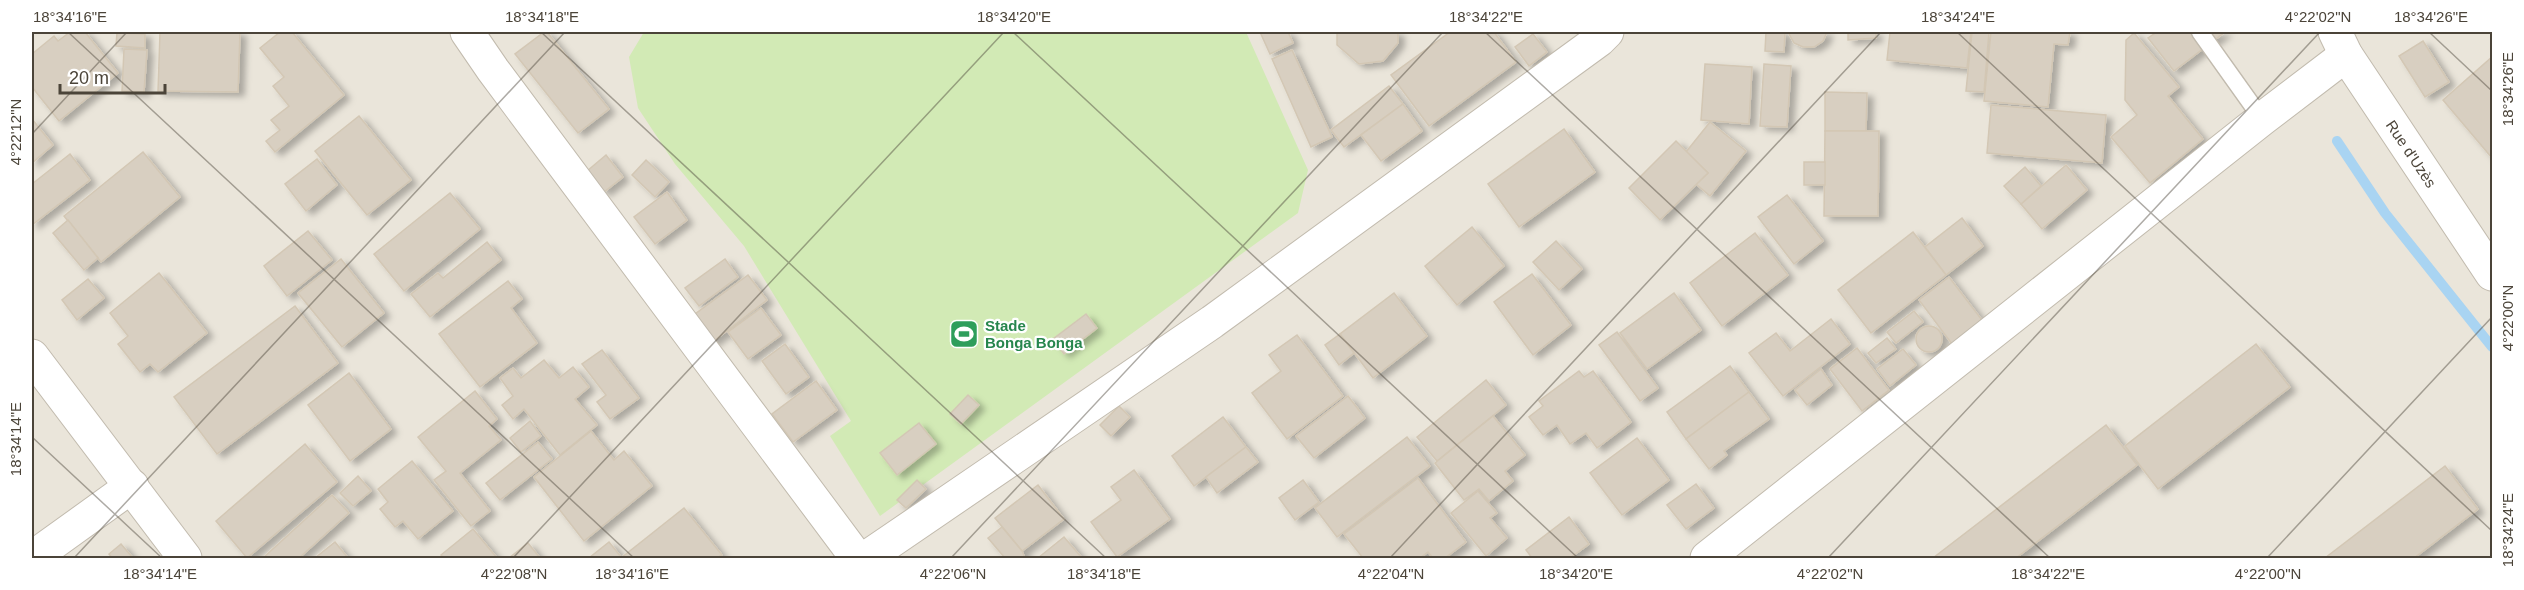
<svg xmlns="http://www.w3.org/2000/svg" width="2524" height="590" font-family="Helvetica,sans-serif">
<defs>
<filter id="shadow"><feDropShadow dx="6" dy="4" stdDeviation="3" flood-color="#0004"/></filter>
</defs>
<rect width="100%" height="100%" fill="#f6f3ec"/>
<rect fill="#eae5da" x="32" y="32" width="2460" height="526"/>
<path fill="#d2eab5" d="M644,32H1246L1308,170L1298,213L880,516L830,436L851,421L744,246L675,164L638,108L629,57Z"/>
<g fill="none" stroke-linecap="round" stroke-linejoin="round">
<path stroke="#a9d4f2" stroke-width="10" d="M2337,141L2385,213L2492,347"/>
</g>
<g fill="#d8cfc1" stroke="#d3c7b4" stroke-width="1.5" filter="url(#shadow)">
<path d="M70,32H85L118,73L59,121L32,87V54L54,36L58,41Z"/>
<path d="M160,32H240L238,92L158,91Z"/>
<path d="M280,32H292L344,95L275,152L266,141L280,130L271,120L289,106L273,86L284,77L260,48Z"/>
<path d="M544,32H547L609,109L578,133L515,54Z"/>
<path d="M1260,32H1288L1293,43L1270,54Z"/>
<path d="M1337,32H1398V43L1383,61L1359,64L1337,45Z"/>
<path d="M1450,32H1494L1516,62L1429,126L1391,75Z"/>
<path d="M1766,32H1785L1784,52L1765,51Z"/>
<path d="M1788,32H1827L1823,41L1814,47H1803L1794,43Z"/>
<path d="M1848,32H1876V38L1848,40Z"/>
<path d="M1890,32H1971L1967,68L1887,60Z"/>
<path d="M1972,32H1989L1984,92L1966,91Z"/>
<path d="M1991,32H2070L2068,45L2054,44L2048,107L1984,101Z"/>
<path d="M2157,32H2225L2174,71L2148,38Z"/>
<path d="M117,33L145,34V48L116,46Z"/>
<path d="M2134,33L2179,87L2168,96L2203,139L2150,183L2111,137L2137,115L2125,100L2126,40Z"/>
<path d="M1533,34L1547,52L1529,66L1515,47Z"/>
<path d="M2423,41L2449,82L2425,97L2399,56Z"/>
<path d="M124,49L147,50L144,92L122,91Z"/>
<path d="M1292,50L1332,137L1311,147L1272,59Z"/>
<path d="M2492,57V158L2443,100Z"/>
<path d="M1705,64L1752,67L1749,124L1701,120Z"/>
<path d="M1764,64L1791,66L1787,127L1760,126Z"/>
<path d="M1389,86L1403,104L1344,147L1331,130Z"/>
<path d="M1825,92L1867,93L1866,131H1825Z"/>
<path d="M1403,104L1422,131L1381,161L1361,135Z"/>
<path d="M1991,105L2106,115L2102,163L1987,153Z"/>
<path d="M359,116L411,180L367,215L315,151Z"/>
<path d="M32,119L53,145L32,163Z"/>
<path d="M1710,122L1746,151L1710,196L1696,184L1708,173L1686,152Z"/>
<path d="M1564,129L1595,172L1519,227L1488,184Z"/>
<path d="M1825,131H1879L1878,216H1824Z"/>
<path d="M1676,141L1708,173L1660,220L1629,188Z"/>
<path d="M143,152L180,197L101,262L64,216Z"/>
<path d="M70,154L90,180L32,225V184Z"/>
<path d="M606,155L623,177L604,192L587,171Z"/>
<path d="M317,159L337,185L306,211L285,184Z"/>
<path d="M646,160L669,182L655,197L632,175Z"/>
<rect x="1804" y="162" width="21" height="23"/>
<path d="M2066,165L2087,190L2042,229L2021,204Z"/>
<path d="M2025,167L2041,186L2021,204L2004,186Z"/>
<path d="M667,192L687,220L655,244L634,217Z"/>
<path d="M450,193L480,229L404,291L374,254Z"/>
<path d="M1787,195L1823,241L1794,264L1758,217Z"/>
<path d="M1962,218L1983,246L1946,275L1925,247Z"/>
<path d="M68,220L98,258L84,270L53,233Z"/>
<path d="M1472,227L1504,266L1457,305L1425,266Z"/>
<path d="M308,231L332,260L287,296L264,266Z"/>
<path d="M1913,232L1946,275L1871,333L1838,290Z"/>
<path d="M1755,233L1788,275L1722,326L1690,283Z"/>
<path d="M1556,241L1582,269L1559,290L1533,262Z"/>
<path d="M487,242L501,260L430,317L411,294L438,273L443,278Z"/>
<path d="M341,259L384,313L342,347L298,293Z"/>
<path d="M725,259L738,277L699,306L685,288Z"/>
<path d="M159,273L207,333L158,372L150,364L140,372L118,344L128,336L110,313Z"/>
<path d="M1532,274L1571,325L1533,355L1494,302Z"/>
<path d="M748,275L767,300L711,343L691,317Z"/>
<path d="M1949,277L1982,320L1952,344L1919,300Z"/>
<path d="M88,279L104,298L77,320L62,300Z"/>
<path d="M508,281L522,299L511,308L537,343L480,387L439,334Z"/>
<path d="M1394,293L1427,336L1373,378L1340,334Z"/>
<path d="M1674,293L1701,330L1647,369L1620,333Z"/>
<path d="M295,306L338,363L217,454L174,397Z"/>
<path d="M761,308L781,335L748,359L728,332Z"/>
<path d="M1914,311L1923,322L1896,343L1887,332Z"/>
<path d="M1086,314L1097,328L1064,354L1053,339Z"/>
<path d="M1831,319L1850,344L1783,396L1749,353L1776,333L1790,351Z"/>
<circle cx="1929" cy="339" r="13"/>
<path d="M1617,332L1658,388L1640,401L1599,345Z"/>
<path d="M1340,334L1354,353L1339,365L1325,345Z"/>
<path d="M1297,335L1343,396L1287,439L1252,393L1281,371L1269,355Z"/>
<path d="M1887,338L1896,349L1876,363L1868,353Z"/>
<path d="M785,344L809,377L786,394L762,361Z"/>
<path d="M2256,344L2290,387L2158,489L2125,446Z"/>
<path d="M1857,348L1889,390L1862,411L1830,369Z"/>
<path d="M1903,349L1916,365L1890,386L1877,369Z"/>
<path d="M602,350L639,398L610,419L597,402L606,395L582,364Z"/>
<path d="M544,360L559,378L573,367L589,387L575,399L597,425L560,455L524,409L513,419L502,405L513,396L500,378L513,368L521,378Z"/>
<path d="M1730,366L1749,392L1686,439L1667,412Z"/>
<path d="M1821,369L1832,385L1807,405L1795,390Z"/>
<path d="M1579,371L1584,377L1593,371L1631,422L1597,448L1586,433L1570,444L1557,425L1543,435L1529,417L1543,406L1539,401Z"/>
<path d="M349,373L391,429L350,461L308,405Z"/>
<path d="M1486,380L1506,405L1437,461L1417,437Z"/>
<path d="M816,381L837,410L793,442L772,414Z"/>
<path d="M475,391L497,419L489,426L501,440L460,473L490,511L471,526L434,480L446,471L418,437Z"/>
<path d="M1749,392L1769,419L1724,451L1727,455L1709,469L1686,439Z"/>
<path d="M968,395L979,405L961,424L950,414Z"/>
<path d="M1348,396L1365,418L1314,458L1296,436Z"/>
<path d="M1119,406L1130,417L1111,436L1100,425Z"/>
<path d="M1493,416L1525,455L1505,471L1513,481L1489,501L1479,489L1464,500L1435,463Z"/>
<path d="M1223,417L1246,447L1194,486L1172,456Z"/>
<path d="M530,421L541,436L521,452L510,438Z"/>
<path d="M919,423L936,444L897,475L880,453Z"/>
<path d="M2106,425L2137,465L2016,558H1933Z"/>
<path d="M591,431L614,460L624,451L652,486L584,541L534,477Z"/>
<path d="M1407,437L1430,466L1337,537L1315,508Z"/>
<path d="M1637,438L1669,480L1622,515L1590,473Z"/>
<path d="M538,442L552,459L500,500L486,483Z"/>
<path d="M305,444L337,482L247,558L216,521Z"/>
<path d="M1246,447L1258,462L1217,493L1206,477Z"/>
<path d="M412,461L453,511L418,539L403,521L395,527L380,509L388,502L378,489Z"/>
<path d="M2445,466L2478,509L2414,558H2325Z"/>
<path d="M1134,470L1170,519L1117,557L1091,522L1121,500L1111,487Z"/>
<path d="M358,476L371,491L353,506L340,493Z"/>
<path d="M1418,478L1466,542L1445,558H1433L1428,552L1420,558H1363L1344,534Z"/>
<path d="M917,480L926,489L906,508L897,500Z"/>
<path d="M1303,480L1319,502L1295,520L1279,498Z"/>
<path d="M1696,484L1714,508L1686,529L1667,505Z"/>
<path d="M1038,485L1064,519L1022,551L995,518Z"/>
<path d="M1478,491L1497,513L1490,518L1507,538L1486,556L1451,513Z"/>
<path d="M332,495L349,513L299,558H263Z"/>
<path d="M684,508L722,555L717,558H621Z"/>
<path d="M1569,517L1589,544L1570,558H1532L1526,550Z"/>
<path d="M1002,527L1022,551L1025,558H1005L988,538Z"/>
<path d="M473,529L497,558H444L441,555Z"/>
<path d="M1064,537L1082,558H1038Z"/>
<path d="M335,542L348,558H315Z"/>
<path d="M609,542L621,557L589,558Z"/>
<path d="M528,543L540,558H509Z"/>
<path d="M121,544L132,557L131,558H112L109,554Z"/>
</g>
<g fill="none" stroke-linecap="round" stroke-linejoin="round">
<g stroke="#c2bbae" stroke-width="19">
<path id="service" d="M2200,32L2262,119"/>
</g>
<g stroke="#c2bbae" stroke-width="35">
<g id="minor">
<path d="M467,32L493,70L857,558"/>
<path d="M32,356L185,558"/>
<path d="M32,558L132,486"/>
<path d="M866,558L1212,322L1599,40L1607,32"/>
<path d="M1707,558L2262,119L2346,55"/>
</g>
</g>
<g stroke="#c2bbae" stroke-width="35">
<g id="tertiary">
<path id="s1" d="M2335,32L2346,55L2492,274"/>
</g>
</g>
<use href="#service" stroke="#fff" stroke-width="16"/>
<use href="#minor" stroke="#fff" stroke-width="33"/>
<use href="#tertiary" stroke="#fff" stroke-width="33"/>
</g>
<path fill="none" stroke="#4b4439" stroke-width="1.5" stroke-opacity="0.45" d="M68,32L634,558M541,32L1106,558M1013,32L1578,558M1485,32L2050,558M1957,32L2492,531M2429,32L2492,91M32,134L127,32M32,437L162,558M74,558L565,32M513,558L1004,32M951,558L1443,32M1390,558L1881,32M1828,558L2320,32M2267,558L2492,317"/>
<defs>
<g id="stadium-square" transform="scale(1.5)"><rect x="-9" y="-9" width="18" height="18" rx="4" fill="#2e9e5b" stroke="#fff"/><path d="M0-5a6.5 5 0 1 0 0 10a6.5 5 0 1 0 0-10ZM-3.5-1.8h7v3.6h-7Z" fill="#fff"/></g>
</defs>
<g fill-rule="evenodd">
<use href="#stadium-square" x="964" y="334"/>
</g>
<g text-anchor="middle" dominant-baseline="central" stroke-width="4.5" stroke-linejoin="round" paint-order="stroke">
<g font-size="15" fill="#4b4439" stroke="#fff">
<text stroke="none"><textPath href="#s1" startOffset="144">Rue d'Uzès</textPath></text>
</g>
<g font-size="15" font-weight="bold" fill="#27864d" stroke="#fff" text-anchor="start">
<text x="985" y="325">Stade<tspan x="985" dy="17">Bonga Bonga</tspan></text>
</g>
</g>
<rect width="2524" height="590" fill="none" stroke="#ffffff" stroke-width="66"/>
<path d="M60 84v9h105v-9" fill="none" stroke="#4b4439" stroke-width="3"/>
<text x="69" y="84" font-size="18" fill="#4b4439" stroke="#ffffff" stroke-width="4.5" paint-order="stroke">20 m</text>
<rect x="33" y="33" width="2458" height="524" fill="none" stroke="#4b4439" stroke-width="2"/>
<g font-size="15" text-anchor="middle" fill="#4b4439">
<text x="70" y="22">18°34'16"E</text>
<text x="542" y="22">18°34'18"E</text>
<text x="1014" y="22">18°34'20"E</text>
<text x="1486" y="22">18°34'22"E</text>
<text x="1958" y="22">18°34'24"E</text>
<text x="2318" y="22">4°22'02"N</text>
<text x="2431" y="22">18°34'26"E</text>
<text transform="translate(2508 89) rotate(-90)" y="5">18°34'26"E</text>
<text transform="translate(16 132) rotate(-90)" y="5">4°22'12"N</text>
<text transform="translate(2508 318) rotate(-90)" y="5">4°22'00"N</text>
<text transform="translate(16 439) rotate(-90)" y="5">18°34'14"E</text>
<text transform="translate(2508 530) rotate(-90)" y="5">18°34'24"E</text>
<text x="160" y="579">18°34'14"E</text>
<text x="514" y="579">4°22'08"N</text>
<text x="632" y="579">18°34'16"E</text>
<text x="953" y="579">4°22'06"N</text>
<text x="1104" y="579">18°34'18"E</text>
<text x="1391" y="579">4°22'04"N</text>
<text x="1576" y="579">18°34'20"E</text>
<text x="1830" y="579">4°22'02"N</text>
<text x="2048" y="579">18°34'22"E</text>
<text x="2268" y="579">4°22'00"N</text>
</g>
</svg>
